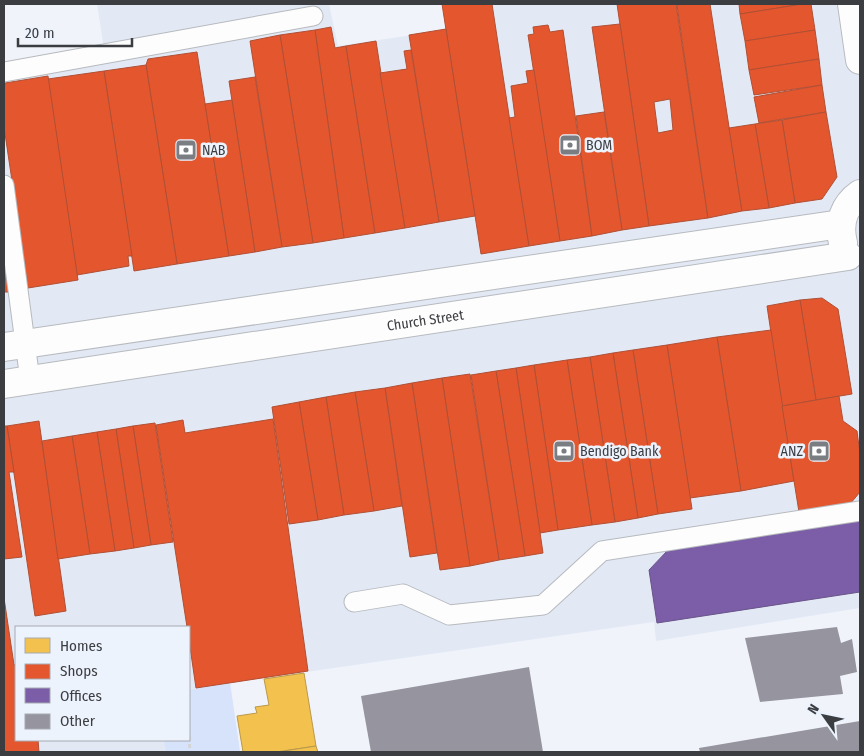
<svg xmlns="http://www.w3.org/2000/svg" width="864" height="756" font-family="'Fira Sans Condensed',sans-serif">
<rect width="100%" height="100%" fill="#f0f4fa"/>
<path fill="#e2e9f5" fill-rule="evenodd" d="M97,4H329L338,46L446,30L444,4H860V608L656,641L654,622L230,683L240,752H4V65L104,49ZM16,627H189V740H16Z"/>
<path fill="#d6e3fb" d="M230,683L240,752H166L164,740H189V690Z"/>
<g fill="#f2c14e" stroke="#bb994a">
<path d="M304,673L316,746L276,752H243L237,716L257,713L255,707L269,705L264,679Z"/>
<path d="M316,746L318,752H284V751Z"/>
</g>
<g fill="#e4572e" stroke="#b14f34" fill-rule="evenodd">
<path d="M442,4H492L529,246L481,254Z"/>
<path d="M617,4H676L708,218L649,226ZM670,99L673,130L658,133L654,102Z"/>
<path d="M684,4H710L742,211L708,218L677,5Z"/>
<path d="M739,4H803L740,14Z"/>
<path d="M803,4H811L815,30L745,41L740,14Z"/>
<path d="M620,24L649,226L622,230L592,27Z"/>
<path d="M548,25L550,32L563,30L592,236L560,241L528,35L534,34L533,27Z"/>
<path d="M331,27L335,48L346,46L375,233L344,238L315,30Z"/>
<path d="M446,29L475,216L439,222L409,35Z"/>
<path d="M315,30L344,238L313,243L280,35Z"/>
<path d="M815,30L819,59L749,70L745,41Z"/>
<path d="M280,35L313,243L282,247L250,41Z"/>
<path d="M376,41L405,228L375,233L346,46Z"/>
<path d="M411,50L439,222L405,228L380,73L407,69L404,51Z"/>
<path d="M197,52L229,256L177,264L146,65L148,59Z"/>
<path d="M819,59L822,85L754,95L749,70Z"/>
<path d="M146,65L177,264L134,271L104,71Z"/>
<path d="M534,70L560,241L529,246L509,118L515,117L511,86L528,83L526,71Z"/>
<path d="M104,71L132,256H128L129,266L77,275L48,79Z"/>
<path d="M48,76L78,280L28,288L4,127V89L5,83Z"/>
<path d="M255,77L282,247L255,252L229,81Z"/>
<path d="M822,85L826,112L759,123L754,97Z"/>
<path d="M232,100L255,252L229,256L205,104Z"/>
<path d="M604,112L622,230L592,236L576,116Z"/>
<path d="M826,112L837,177L822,199L795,203L782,120Z"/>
<path d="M782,120L795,203L769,208L755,124Z"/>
<path d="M755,124L769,208L742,211L729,128Z"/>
<path d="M4,256L9,292H4Z"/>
<path d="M822,298L838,309L852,394L816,400L800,300Z"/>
<path d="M800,300L816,400L782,406L767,306Z"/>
<path d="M771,330L794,481L741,491L717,337Z"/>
<path d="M717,337L741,491L690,498L667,345Z"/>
<path d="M667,345L692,509L658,514L633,350Z"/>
<path d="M633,350L658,514L638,518L613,353Z"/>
<path d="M613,353L638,518L615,522L590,357Z"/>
<path d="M590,357L615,522L592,525L567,360Z"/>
<path d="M567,360L592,525L558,530L534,365Z"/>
<path d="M534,365L558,530L540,533L516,368Z"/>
<path d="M516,368L543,553L525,556L496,371Z"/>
<path d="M496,371L525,556L499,560L471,375Z"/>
<path d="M470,374L499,560L470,566L442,378Z"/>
<path d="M442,378L470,566L440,570L412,383Z"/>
<path d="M412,383L437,553L410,557L385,388Z"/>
<path d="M385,388L402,506L374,511L355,392Z"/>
<path d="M355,392L374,511L344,515L326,397Z"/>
<path d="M839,396L843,421L857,431L860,454V492L850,504L799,512L782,406Z"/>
<path d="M326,397L344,515L318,520L299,402Z"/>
<path d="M299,402L318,520L289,524L272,407Z"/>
<path d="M273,419L308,671L196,688L189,640V627H187L156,425L183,420L185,433Z"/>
<path d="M39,421L66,611L35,616L7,426Z"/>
<path d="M155,423L173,542L151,545L133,426Z"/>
<path d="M4,426H7L14,472H9L22,557L4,559Z"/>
<path d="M133,426L151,545L134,548L116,429Z"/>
<path d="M116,429L134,548L115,551L97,432Z"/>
<path d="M97,432L115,551L90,554L72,436Z"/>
<path d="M72,436L90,554L58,559L42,441Z"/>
<path d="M4,598L14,665L16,664V740H38L39,752H4Z"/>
</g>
<path fill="#7b5ea7" stroke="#685488" d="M860,521V592L657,623L649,570L668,550Z"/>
<g fill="#95949f">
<path d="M837,627L841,643L852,639L857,672L840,676L843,694L760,702L745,638Z"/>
<path d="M529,667L543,752H371L361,696Z"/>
<path d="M860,721V752H700L699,748Z"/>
</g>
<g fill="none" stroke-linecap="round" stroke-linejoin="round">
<g stroke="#b7babe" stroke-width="21">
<g id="service">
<path d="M4,72L313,16"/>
<path d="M4,185L30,380"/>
<path d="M354,602L403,594L449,615L543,605L602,551L860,511"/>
</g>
</g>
<g stroke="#b7babe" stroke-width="30">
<g id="minor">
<path d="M852,4L860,60"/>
<path d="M843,243C838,223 844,205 860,194"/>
<path d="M4,347L841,224"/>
<path id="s1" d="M4,384L848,256"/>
</g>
</g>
<path stroke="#d3d4d6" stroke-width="3" stroke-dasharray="4 4" stroke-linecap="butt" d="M189,736L190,752"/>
<use href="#service" stroke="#fdfdfe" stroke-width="19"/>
<use href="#minor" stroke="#fdfdfe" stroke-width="28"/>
</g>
<defs>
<g id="bank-square" transform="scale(1.125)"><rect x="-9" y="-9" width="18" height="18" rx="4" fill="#7a7d82" stroke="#edf3fd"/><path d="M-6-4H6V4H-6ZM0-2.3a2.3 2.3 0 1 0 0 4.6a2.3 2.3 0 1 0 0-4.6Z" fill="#fff"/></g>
</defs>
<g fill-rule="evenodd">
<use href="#bank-square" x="570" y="145"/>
<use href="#bank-square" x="186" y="150"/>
<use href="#bank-square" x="564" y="451"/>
<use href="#bank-square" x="819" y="451"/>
</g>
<g text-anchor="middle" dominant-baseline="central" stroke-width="5" stroke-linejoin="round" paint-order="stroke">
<g font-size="14" fill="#3b3d41" stroke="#edf3fd" text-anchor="start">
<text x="586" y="145">BOM</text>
<text x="202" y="150">NAB</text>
<text x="580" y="451">Bendigo Bank</text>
<text x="803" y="451" text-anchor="end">ANZ</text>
</g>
<g font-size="14" fill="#3b3d41" stroke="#edf3fd">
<text stroke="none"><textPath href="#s1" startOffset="426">Church Street</textPath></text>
</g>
</g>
<rect width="864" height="756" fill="none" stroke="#3b3d41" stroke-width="10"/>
<rect x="15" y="626" width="175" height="115" fill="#edf3fd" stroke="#a6aab2"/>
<rect x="25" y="638" width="25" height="15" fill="#f2c14e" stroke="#a6aab2"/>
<text x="60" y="651" font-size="15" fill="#3b3d41">Homes</text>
<rect x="25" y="664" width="25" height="15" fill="#e4572e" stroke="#a6aab2"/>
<text x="60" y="676" font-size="15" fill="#3b3d41">Shops</text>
<rect x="25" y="688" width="25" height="15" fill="#7b5ea7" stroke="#a6aab2"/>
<text x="60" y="701" font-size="15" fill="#3b3d41">Offices</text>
<rect x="25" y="714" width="25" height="15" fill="#95949f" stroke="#a6aab2"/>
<text x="60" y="726" font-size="15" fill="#3b3d41">Other</text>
<g transform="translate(824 716) rotate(303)" stroke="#edf3fd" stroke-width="4" paint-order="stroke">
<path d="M0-4L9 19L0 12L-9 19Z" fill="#3b3d41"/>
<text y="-8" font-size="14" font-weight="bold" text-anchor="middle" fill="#3b3d41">N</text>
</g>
<path d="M18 38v8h114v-8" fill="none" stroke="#3b3d41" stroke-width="2.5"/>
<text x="25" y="38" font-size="15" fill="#3b3d41" stroke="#edf3fd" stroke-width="4" paint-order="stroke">20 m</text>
</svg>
